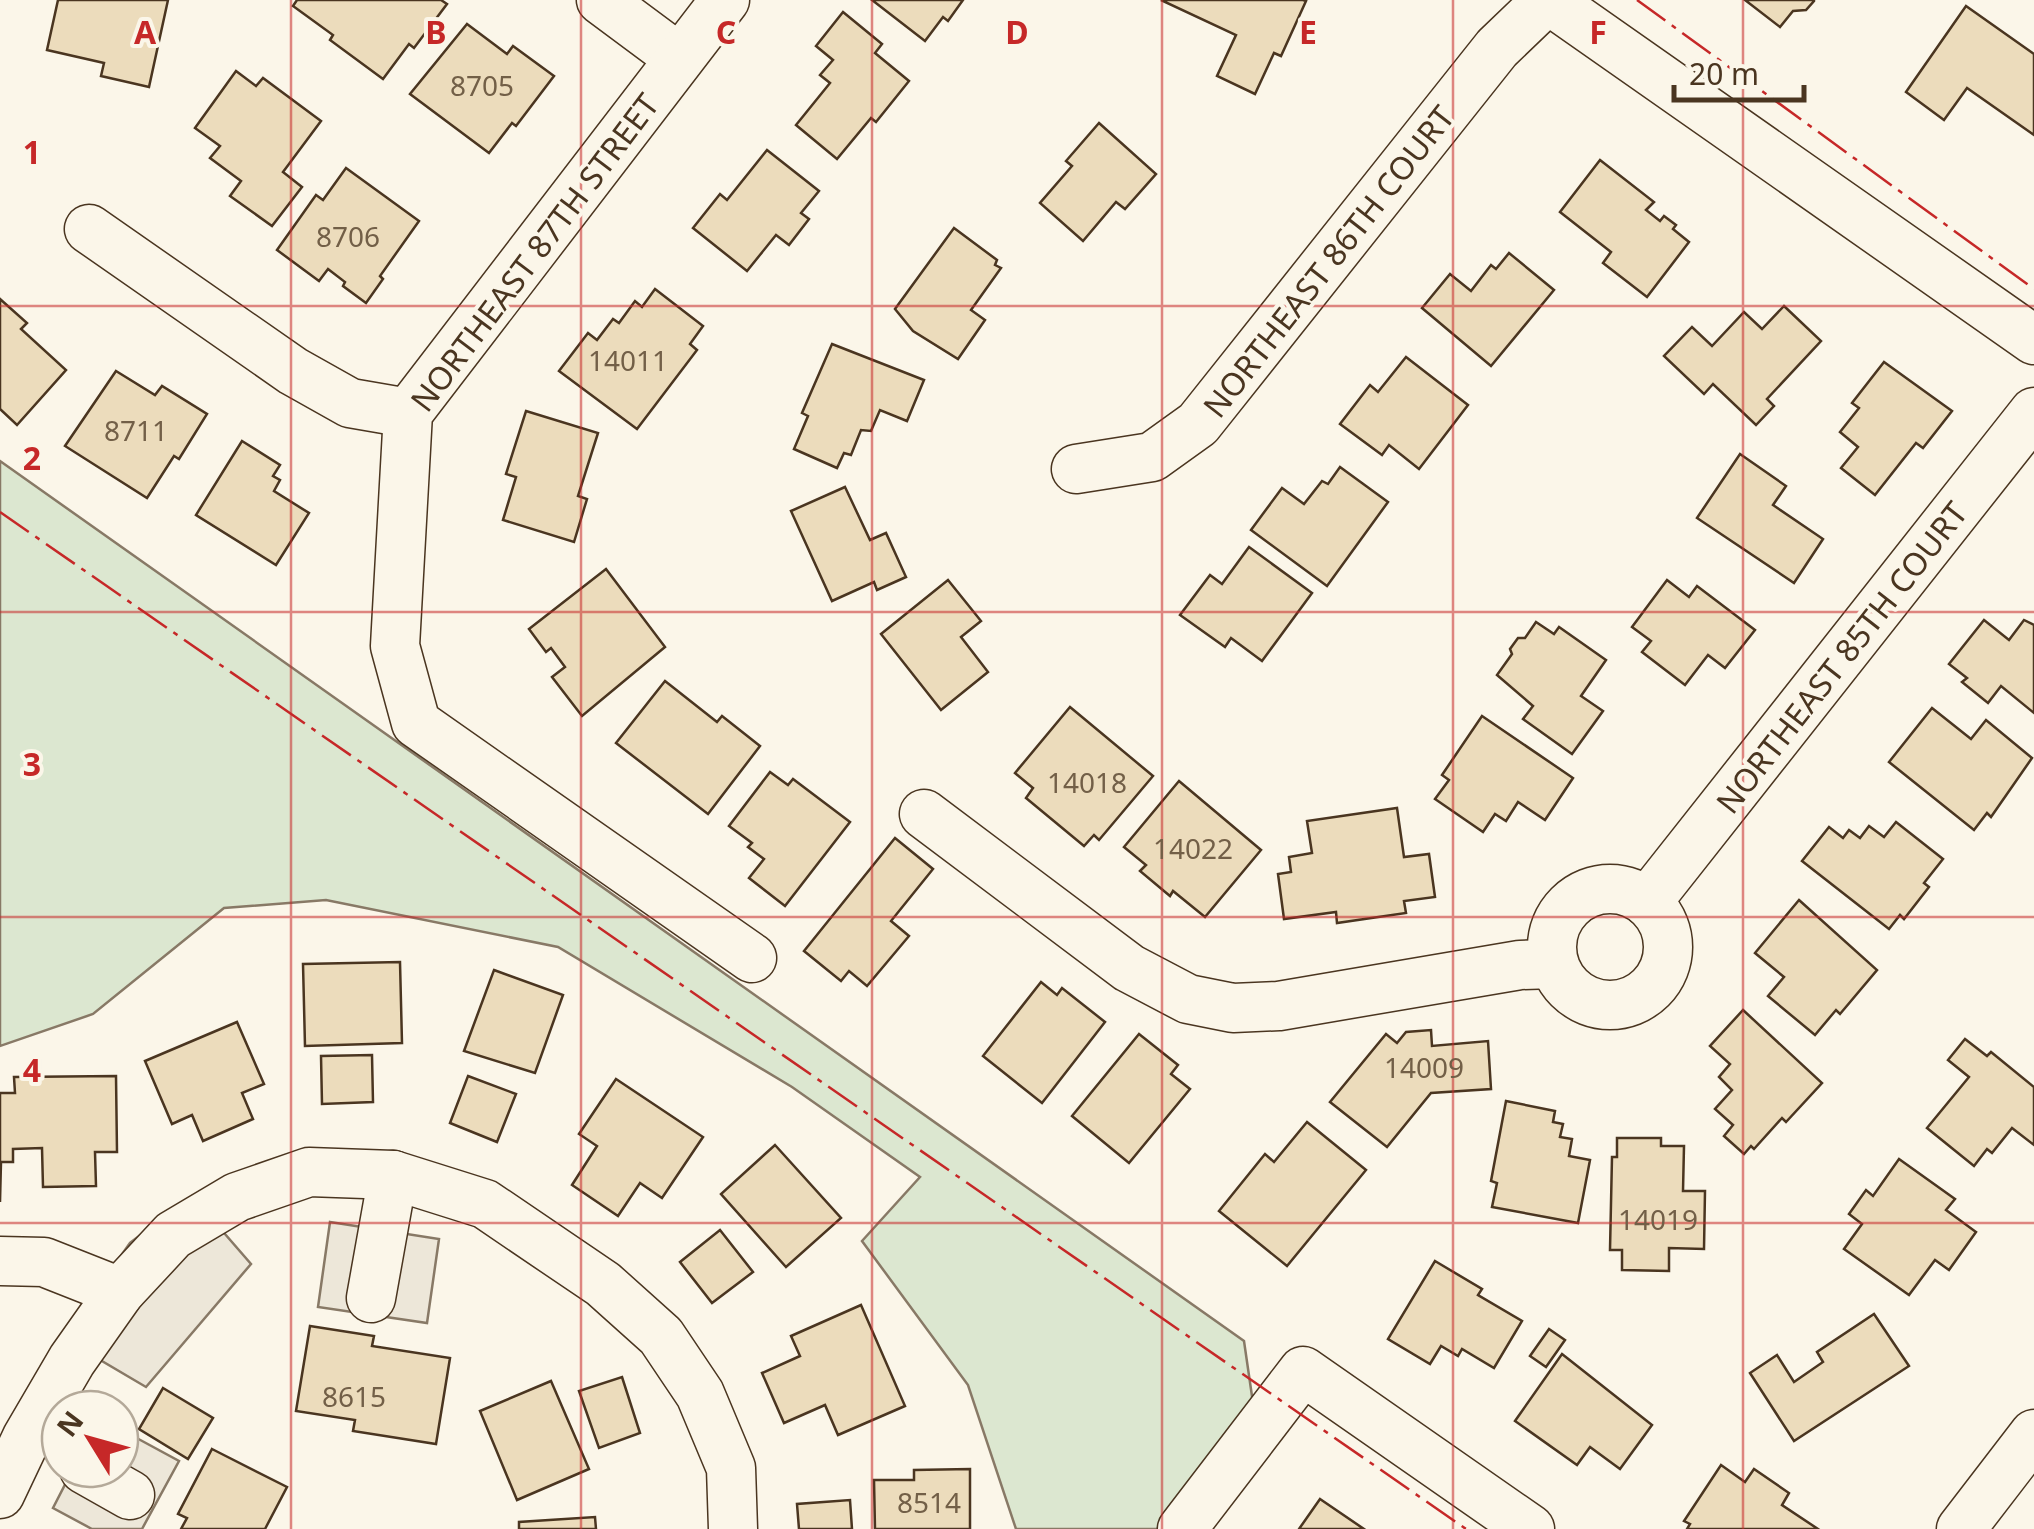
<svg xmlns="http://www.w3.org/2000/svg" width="2034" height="1529" font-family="'Noto Sans',sans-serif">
<rect width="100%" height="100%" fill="#fbf6e9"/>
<path fill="#dce7d0" stroke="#887966" stroke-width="2.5" d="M0,461L1244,1341L1254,1410L1157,1529H1016L968,1385L862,1241L920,1177L792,1087L558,947L326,900L224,908L93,1014L0,1046Z"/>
<g fill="#ede7d9" stroke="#887966" stroke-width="2.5">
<path d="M192,1196L251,1264L146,1387L63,1338L130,1243Z"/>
<path d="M330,1222L439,1239L427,1323L318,1307Z"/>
<path d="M120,1429L179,1461L142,1529H92L53,1508L73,1469H120Z"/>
</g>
<g fill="#ecdcbc" stroke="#4a3520" stroke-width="2.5">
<path d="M58,0H168L149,87L101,76L104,63L47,50Z"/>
<path d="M297,0H441L447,4L414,48L409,44L383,79L330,40L333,35L293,6Z"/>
<path d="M872,0H963L948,21L943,17L925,41Z"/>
<path d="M1161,0H1303L1306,1L1281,56L1274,53L1255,94L1217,76L1236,35Z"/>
<path d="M1745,0H1814V1L1806,10L1793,11L1780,27Z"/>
<path d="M1966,6L2034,54V135L1967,88L1944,120L1906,92Z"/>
<path d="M843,12L882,44L875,53L909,81L876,122L871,118L837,159L796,125L830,83L820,75L833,60L816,46Z"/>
<path d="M467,24L507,54L513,46L554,76L516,126L512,123L489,153L410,94Z"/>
<path d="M236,71L256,86L263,78L321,121L283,172L302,187L272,226L230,196L241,181L210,158L220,146L195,128Z"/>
<path d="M1099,123L1156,174L1125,209L1116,202L1083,241L1040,203L1072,166L1066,161Z"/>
<path d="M767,150L819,191L801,213L809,219L789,245L776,235L747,271L693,228L720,194L727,200Z"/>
<path d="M1600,160L1654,202L1646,210L1660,221L1664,216L1676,225L1673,229L1689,242L1647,297L1603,263L1611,252L1560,212Z"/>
<path d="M346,168L419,221L380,276L383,279L366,303L343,286L345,282L328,269L319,281L277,250L316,195L323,200Z"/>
<path d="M954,228L997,260L995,265L1001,268L971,310L985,320L958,359L913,331L895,309Z"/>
<path d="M1509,253L1554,290L1491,366L1422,308L1450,274L1471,291L1491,265L1496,269Z"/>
<path d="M655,289L703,326L690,344L697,350L637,429L559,371L588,333L597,340L613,319L619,323L635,301L642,307Z"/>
<path d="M0,299L27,323L21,329L66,370L17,425L0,409Z"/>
<path d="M1784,306L1821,341L1767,399L1774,406L1756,425L1713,384L1704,394L1664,356L1692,327L1712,346L1744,312L1762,329Z"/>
<path d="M832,344L924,380L907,421L880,410L871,431L861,430L851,455L844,453L837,468L794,449L808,416L802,413Z"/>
<path d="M1406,357L1468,405L1419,469L1389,445L1382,455L1340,424L1370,385L1378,392Z"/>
<path d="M1884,362L1952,411L1923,448L1916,443L1875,495L1841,468L1858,447L1840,432L1859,408L1852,403Z"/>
<path d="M116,371L155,395L162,386L207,414L179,459L174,456L147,498L65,446Z"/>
<path d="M526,411L598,433L578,496L587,499L574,542L503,520L516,477L506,474Z"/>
<path d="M242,441L280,465L273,476L280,480L274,491L309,513L276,565L196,515Z"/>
<path d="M1740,454L1786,486L1773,505L1823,539L1794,583L1697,518Z"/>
<path d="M1340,467L1388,502L1327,586L1251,530L1282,488L1304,504L1322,481L1328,484Z"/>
<path d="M845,487L870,540L886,533L906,577L877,590L874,582L832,601L791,511Z"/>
<path d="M1249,547L1312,593L1262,661L1231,638L1225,647L1180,615L1210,575L1222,584Z"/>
<path d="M606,569L665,647L582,716L552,677L565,667L551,648L546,652L529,629Z"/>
<path d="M948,580L981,621L961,637L988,672L941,710L881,634Z"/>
<path d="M1667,580L1689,597L1697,586L1755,630L1725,668L1708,655L1685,685L1642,652L1651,641L1632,627Z"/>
<path d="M1984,620L2009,640L2024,620L2034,625V713L2001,686L1988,703L1962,682L1967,678L1949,664Z"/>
<path d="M1536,622L1554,634L1559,627L1606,660L1581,696L1603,711L1572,754L1523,719L1533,706L1497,675L1512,654L1510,649L1518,638H1525Z"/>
<path d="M665,681L717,722L722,716L760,746L708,814L616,743Z"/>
<path d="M1070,707L1153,776L1099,840L1094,835L1084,846L1026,798L1033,788L1015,773Z"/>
<path d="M1932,708L1971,739L1986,720L2032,758L1991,817L1987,813L1974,830L1889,762Z"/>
<path d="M1482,716L1573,778L1545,820L1518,802L1506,821L1495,814L1483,832L1435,799L1449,780L1442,775Z"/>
<path d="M770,772L788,785L793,779L850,822L785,906L749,878L764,859L748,847L752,843L729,826Z"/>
<path d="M1179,781L1261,850L1205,917L1173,891L1170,896L1140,871L1146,865L1124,847Z"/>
<path d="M1397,808L1404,857L1429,854L1435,897L1404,901L1406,913L1337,923L1336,912L1284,919L1278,874L1291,872L1289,857L1312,853L1307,821Z"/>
<path d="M1896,822L1943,859L1924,883L1929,887L1904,919L1900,915L1889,929L1802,861L1829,827L1843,838L1849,830L1860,838L1869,826L1884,837Z"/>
<path d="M895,838L933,869L891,921L909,936L867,986L849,971L841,981L804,951Z"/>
<path d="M1799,900L1877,970L1840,1014L1836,1010L1815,1035L1768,996L1784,977L1755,953Z"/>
<path d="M400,962L402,1043L305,1046L303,964Z"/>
<path d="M494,970L563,995L535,1073L464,1051Z"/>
<path d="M1041,982L1057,995L1062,988L1105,1022L1042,1103L983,1056Z"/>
<path d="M1743,1010L1822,1083L1786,1122L1782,1118L1754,1149L1751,1146L1744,1154L1724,1136L1733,1125L1715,1109L1732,1090L1719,1077L1730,1064L1710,1046Z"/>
<path d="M237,1022L264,1084L242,1093L253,1119L203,1141L192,1115L172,1124L145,1061Z"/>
<path d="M1431,1030L1432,1046L1488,1041L1491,1089L1431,1093L1387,1147L1330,1102L1386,1034L1397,1043L1406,1032Z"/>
<path d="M1139,1034L1178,1065L1171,1074L1190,1089L1129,1163L1072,1116Z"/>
<path d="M1965,1039L1987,1056L1991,1052L2034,1087V1145L2012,1128L1992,1153L1987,1149L1974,1166L1927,1128L1969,1077L1948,1060Z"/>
<path d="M372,1055L373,1102L322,1104L321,1056Z"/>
<path d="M116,1076L117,1152H95L96,1186L43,1187L42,1148L13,1149V1162H1L0,1202V1093H15L14,1077Z"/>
<path d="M468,1076L516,1094L497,1142L450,1123Z"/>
<path d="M616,1079L703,1137L662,1198L640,1183L618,1216L572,1185L597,1146L579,1134Z"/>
<path d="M1506,1101L1555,1111L1553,1122L1563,1124L1560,1137L1572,1139L1569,1156L1590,1160L1578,1223L1492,1207L1497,1183L1491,1181Z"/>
<path d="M1307,1122L1366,1170L1287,1266L1219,1211L1265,1154L1274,1162Z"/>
<path d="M1617,1138H1661V1146H1684L1683,1191H1705L1704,1249L1669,1248V1271L1622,1270V1250H1610L1612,1157H1617Z"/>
<path d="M775,1145L841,1218L786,1267L721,1194Z"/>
<path d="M1899,1159L1955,1199L1946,1210L1976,1232L1949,1270L1935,1260L1909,1295L1844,1249L1862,1224L1849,1214L1866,1190L1873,1196Z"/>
<path d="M720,1230L753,1272L712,1303L680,1262Z"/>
<path d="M1435,1261L1482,1289L1478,1295L1522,1321L1494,1368L1462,1349L1458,1356L1441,1346L1430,1364L1388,1339Z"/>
<path d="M861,1305L905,1406L838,1435L825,1405L784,1423L762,1373L800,1356L791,1336Z"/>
<path d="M1874,1314L1909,1366L1794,1441L1750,1373L1777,1355L1794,1382L1823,1362L1817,1352Z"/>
<path d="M310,1326L374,1336L372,1346L450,1358L436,1444L353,1431L355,1420L296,1411Z"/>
<path d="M1549,1329L1565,1340L1546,1367L1530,1356Z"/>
<path d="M1562,1354L1652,1425L1620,1469L1590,1447L1577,1465L1515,1421Z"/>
<path d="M622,1377L640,1433L599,1448L579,1391Z"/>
<path d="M551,1381L589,1469L517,1500L480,1411Z"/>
<path d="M163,1388L213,1418L188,1459L139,1429Z"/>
<path d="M212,1449L287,1487L265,1529H181L187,1518L178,1514Z"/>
<path d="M1721,1465L1745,1482L1754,1469L1789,1493L1782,1505L1818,1529H1687L1690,1524L1684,1521Z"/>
<path d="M970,1469V1529H875L874,1480H914V1470Z"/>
<path d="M1320,1499L1364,1529H1299Z"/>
<path d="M850,1500L852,1529H799L797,1504Z"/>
<path d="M595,1517L596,1529H519V1522Z"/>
</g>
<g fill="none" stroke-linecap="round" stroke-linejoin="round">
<g stroke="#4a3520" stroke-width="51">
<g id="minor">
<path d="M601,0L679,58"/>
<path d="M725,0L408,413L395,646L416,723L752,958"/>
<path d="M1549,0L2034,340"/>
<path d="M89,229L293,371L350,403L408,413"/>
<path d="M1076,469L1152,457L1198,424L1497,48L1547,0"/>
<path d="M924,814L1129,968L1188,999L1233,1008L1279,1006L1520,965L1554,964"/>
<circle cx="1610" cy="947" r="58"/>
<path d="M1647,902L2034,412"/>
<path d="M0,1261L44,1262L120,1292"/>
<path d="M371,1298L393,1175"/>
<path d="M84,1469L130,1495"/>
<path d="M0,1494L27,1437L72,1360L120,1292L173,1235L237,1197L309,1172L393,1175L485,1204L603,1284L661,1336L700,1394L731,1468L733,1529"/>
<path d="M1182,1529L1303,1371L1530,1529"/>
<path d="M1961,1529L2034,1434"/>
</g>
</g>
<use href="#minor" stroke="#fbf6e9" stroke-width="48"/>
<g stroke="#c62828" stroke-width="2.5" stroke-dasharray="35 8 5 8" stroke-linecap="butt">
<path d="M1637,0L2034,289"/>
<path d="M0,512L1466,1529"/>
</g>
</g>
<path fill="none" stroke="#c62828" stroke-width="2.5" stroke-opacity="0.55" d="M291,0V1529M581,0V1529M872,0V1529M1162,0V1529M1453,0V1529M1743,0V1529M0,306H2034M0,612H2034M0,917H2034M0,1223H2034"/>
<g text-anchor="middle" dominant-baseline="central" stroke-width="8" stroke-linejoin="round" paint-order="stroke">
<g font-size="28" fill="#725f47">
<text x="482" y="85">8705</text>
<text x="348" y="236">8706</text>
<text x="628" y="360">14011</text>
<text x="136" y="430">8711</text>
<text x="1087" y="782">14018</text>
<text x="1193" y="848">14022</text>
<text x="1424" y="1067">14009</text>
<text x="1658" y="1219">14019</text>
<text x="354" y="1396">8615</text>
<text x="929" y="1502">8514</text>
</g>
<g font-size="32" fill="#4a3520" stroke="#fbf6e9">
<text transform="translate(534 252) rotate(-53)">NORTHEAST 87TH STREET</text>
<text transform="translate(1328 261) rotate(-52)">NORTHEAST 86TH COURT</text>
<text transform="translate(1841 657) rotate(-52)">NORTHEAST 85TH COURT</text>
</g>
</g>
<g font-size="32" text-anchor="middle" font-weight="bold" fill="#c62828" stroke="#fbf6e9" stroke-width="8" stroke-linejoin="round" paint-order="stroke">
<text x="145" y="44">A</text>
<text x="436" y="44">B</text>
<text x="726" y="44">C</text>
<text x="1017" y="44">D</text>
<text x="1308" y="44">E</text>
<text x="1598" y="44">F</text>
<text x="32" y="164">1</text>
<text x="32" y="470">2</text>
<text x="32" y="776">3</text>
<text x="32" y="1082">4</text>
</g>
<g transform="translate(90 1439) rotate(307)"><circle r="48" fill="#fbf6e9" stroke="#b4a999" stroke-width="2.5"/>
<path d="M0-8L18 38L0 25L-18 38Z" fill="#c62828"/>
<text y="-15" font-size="28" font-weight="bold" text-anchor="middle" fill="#4a3520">N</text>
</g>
<path d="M1674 85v15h130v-15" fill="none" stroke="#4a3520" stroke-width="5"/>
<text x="1689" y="85" font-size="30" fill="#4a3520" stroke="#fbf6e9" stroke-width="8" paint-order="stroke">20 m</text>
</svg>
